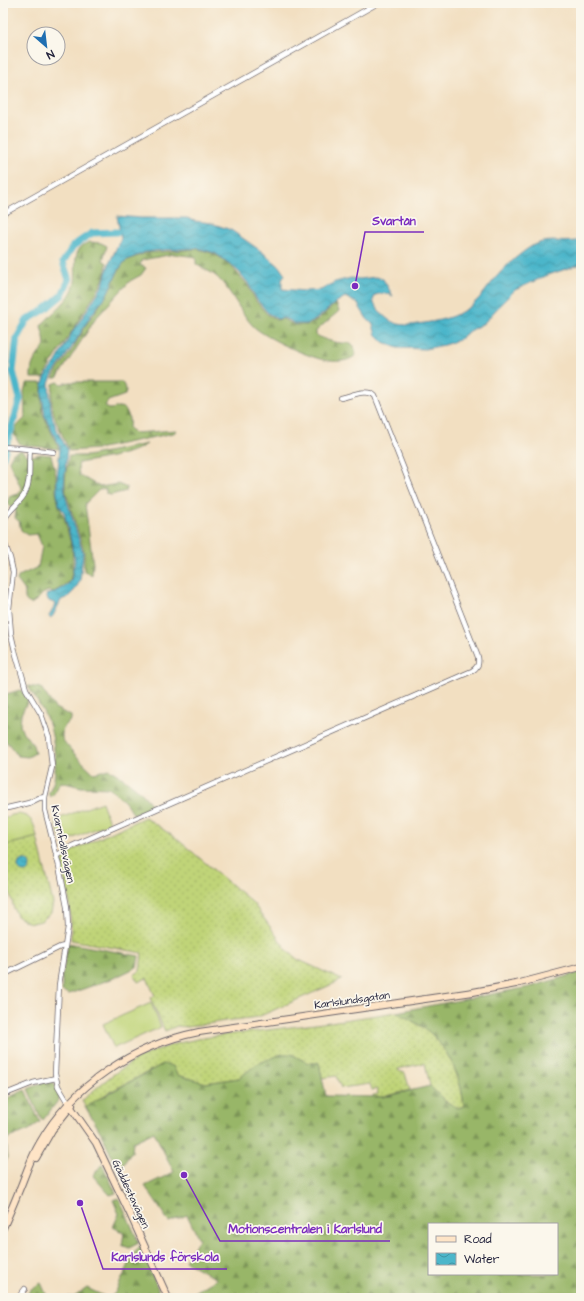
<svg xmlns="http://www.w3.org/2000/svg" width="584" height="1301" font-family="'Architects Daughter',sans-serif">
<defs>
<pattern id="grass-dots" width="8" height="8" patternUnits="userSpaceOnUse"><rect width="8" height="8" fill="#c0d478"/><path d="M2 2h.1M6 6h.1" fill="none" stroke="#a5b669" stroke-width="1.8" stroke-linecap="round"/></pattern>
<pattern id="forest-firs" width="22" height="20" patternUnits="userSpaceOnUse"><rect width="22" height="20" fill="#98b668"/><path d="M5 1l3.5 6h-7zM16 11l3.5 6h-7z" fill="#7c9457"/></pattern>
<pattern id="water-waves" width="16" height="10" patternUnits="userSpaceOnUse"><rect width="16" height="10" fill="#4cb6ca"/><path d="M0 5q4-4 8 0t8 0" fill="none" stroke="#3f94a5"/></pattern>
</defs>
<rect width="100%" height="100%" fill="#fbf7ec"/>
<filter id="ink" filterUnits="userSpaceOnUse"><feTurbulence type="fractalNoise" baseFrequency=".025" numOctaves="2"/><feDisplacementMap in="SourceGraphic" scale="8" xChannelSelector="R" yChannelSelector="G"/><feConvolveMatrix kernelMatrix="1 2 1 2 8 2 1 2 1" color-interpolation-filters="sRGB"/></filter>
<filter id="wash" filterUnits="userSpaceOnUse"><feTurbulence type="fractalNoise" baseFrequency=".012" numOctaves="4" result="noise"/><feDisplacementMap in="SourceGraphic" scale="16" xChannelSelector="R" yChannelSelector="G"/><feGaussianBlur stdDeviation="0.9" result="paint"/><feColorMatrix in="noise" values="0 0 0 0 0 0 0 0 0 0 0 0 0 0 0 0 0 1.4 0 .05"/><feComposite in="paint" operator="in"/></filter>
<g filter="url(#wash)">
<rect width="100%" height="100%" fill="#f2dfc1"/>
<g fill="url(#grass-dots)" stroke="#717b5a" fill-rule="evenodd">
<path d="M145,817L177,839L253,903L286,949L297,959L342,980L258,1017L225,1021L188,1027L177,1026L165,1031L150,998L155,996L147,978L138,982L134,975L140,971L142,953L71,940V923L69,900L62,868V862L69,852Z"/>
<path d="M37,837L53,903L51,913L41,921L33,923L27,922L17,916L14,909L3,866V846ZM23,860H26L29,863L28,870L22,871L18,867L19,862Z"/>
<path d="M396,1012C409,1019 428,1028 437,1040C452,1057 462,1083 464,1106L458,1108L445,1101L430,1086L425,1063L398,1069L399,1071L405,1073L410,1090L383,1097H373V1095L378,1094L377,1089L372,1090L370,1084L341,1088L336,1076L322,1078L319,1063H308L291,1054L257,1064L239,1078L206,1083L177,1075L163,1064L106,1094L86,1108L82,1101C103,1081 126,1063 154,1051C189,1037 229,1035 267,1030C310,1025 353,1019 396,1012Z"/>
</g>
<g fill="url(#forest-firs)" stroke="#5d6c52" fill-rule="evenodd">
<path d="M90,242L101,243L107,246L103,260L107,263L105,275L101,285L45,374L44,378H31C30,361 37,358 45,345L44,337L41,326C52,312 72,300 75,282C77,270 72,255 82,246C84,244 88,243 90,242Z"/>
<path d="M198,249L215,254L230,265L247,284L256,301L267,314L276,320L283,319L295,325H308L319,319L336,303L339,311L316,331V335C327,341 338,344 351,343L354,346L356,355C349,361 340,362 330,361C314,360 265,338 253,326C239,311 232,291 217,277C211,271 202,269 196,264V257L174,254L142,260L140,265L146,268L141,275L130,281L96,318L58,377L57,378H53L57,371L74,347L83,329L106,296L119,270L125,261L146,253Z"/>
<path d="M58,382L62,384L70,382H122L126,390L125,395L108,401L105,406L109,409C112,409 115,408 119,407C129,407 130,421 129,428L134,433L177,430L174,433L97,449L69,451C59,424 48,415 53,384Z"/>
<path d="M27,383H42V401L43,414L59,449L22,445L18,442L14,434L17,426L25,418L24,391Z"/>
<path d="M147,444C129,456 100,459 79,463L78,466L79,475L100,487L118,484L127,488L126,491L111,495L106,494V489L99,490L85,504L93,564L92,575L84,571V551L66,493L65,481L66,472L69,456H87Z"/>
<path d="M21,450C30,459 30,456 41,454C44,454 47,455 51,455L56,475V492L59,506L64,517L72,548L73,562L72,572L70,581L64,586L54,592L48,591L42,594L38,599L31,604C20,599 28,594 23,588C21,585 19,583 17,580L19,576L38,567L42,546L37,534L27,535L21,530L19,521L15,518L16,510L10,507L7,503L10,496L19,494L21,488L9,461L13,453Z"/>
<path d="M28,686L41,688L55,708L71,716V720L63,728C62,731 62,735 62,738C64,744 88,768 94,773L109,769C125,779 143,791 153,807L134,815L125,802L110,788L81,787L61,782C57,787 55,793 51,797L48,794C50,789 53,784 54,780C57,765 54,741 50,727C46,714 35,698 28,686Z"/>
<path d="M20,690L24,693L28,701L21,714L20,725L22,731L33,745L35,753L28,757L18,756L7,742L3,741V695Z"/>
<path d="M68,943L139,956L137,967L114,978L69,994L62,991V976Z"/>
<path d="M581,972V1298H171L168,1292L193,1293L217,1279L185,1261L199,1239L187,1215L169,1222L145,1186L174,1172L154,1132L133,1142L132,1152L121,1167L113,1160L103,1136L86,1108L93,1102L163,1064L173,1066L177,1075L206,1083L239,1078L257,1064L282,1054H291L308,1063H319L326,1096L383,1097L430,1086L445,1101L458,1108L464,1106C462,1083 452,1057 437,1040C428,1028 409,1019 396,1012L530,987ZM429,1224H557V1274H429Z"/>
<path d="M52,1081L57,1089L60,1098L43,1120L40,1117L28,1089L41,1083Z"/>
<path d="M25,1090L40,1122L29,1130L6,1139L8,1158L3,1164V1100Z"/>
<path d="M102,1164L116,1193L110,1195L93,1176Z"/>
<path d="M119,1198L139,1243L129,1248L122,1245L124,1233L113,1227L119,1214L113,1200Z"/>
<path d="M141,1246L158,1289V1294L160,1298H109L115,1293L135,1252Z"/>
<path d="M41,1283L47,1296L57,1297H74L87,1288L108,1298H24L31,1289Z"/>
</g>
<g fill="#c0d478" stroke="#717b5a">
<path d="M102,802L109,823L62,843L55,820Z"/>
<path d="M18,814C33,816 34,824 37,837L3,846V819L12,815Z"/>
<path d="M151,1003L161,1027L114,1048L103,1024Z"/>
</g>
<g fill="url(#water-waves)" stroke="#376c82">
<path d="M117,216L141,218H187L195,221L211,223L231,230L261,251L278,265L285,275L282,280V289L305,291L321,290L335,282L351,278L360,279L376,277L383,279L393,296C387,293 382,293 375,295L373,301C384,320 395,328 418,324C438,321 456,318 472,305C481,298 487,288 494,280C502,269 524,249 536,244C550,238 567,244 581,240V264L548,275L515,290L502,303L484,323L469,331L459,340L444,345L425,349L397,348L383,342L376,335L373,325L367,319L357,303L345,297L335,303L318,318L308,324H295L289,320L283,318L277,319L268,313L257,300L248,283L239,272L230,264L215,253L198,248L162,250L145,252L125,261L119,269L106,296L91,315L74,344L52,376L49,384L51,410L53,419L58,432L67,449L64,485L66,498L83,553L80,581L74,591L68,597L61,600L53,616L50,618L49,616L55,606L54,603L49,601L46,596L47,594H50L65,587L71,581L75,561L70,536L64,512L59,505L57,494V480L60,448L45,416L42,394L43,383L48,372L56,362L74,329L80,321L103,285L109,264L121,238Z"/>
<circle cx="24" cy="866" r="6"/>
</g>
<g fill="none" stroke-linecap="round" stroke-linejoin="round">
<path stroke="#4cb6ca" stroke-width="7" d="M3,457L20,399L13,371L17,338L27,320L44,310L62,295L69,280L63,262L73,246L92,233L117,232"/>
</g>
</g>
<g filter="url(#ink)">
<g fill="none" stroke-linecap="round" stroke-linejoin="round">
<g stroke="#6b646a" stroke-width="6">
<g id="street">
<path d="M3,214L378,3"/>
<path d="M3,447L19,448L54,452"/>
<path d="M3,522C7,511 18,505 24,495C32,481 28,464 30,449"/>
<path d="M3,539L10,558L13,572L9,609L11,634L15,651L26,689L41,714L49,737L52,767L45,797V810L59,866L67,907L68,927L59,985L55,1074L58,1086L68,1103"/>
<path d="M3,809L29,803L39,798L45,797"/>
<path d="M56,856L72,846L472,671C478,667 479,664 478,657L375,396C367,388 351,396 341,398"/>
<path d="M3,975L60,947L65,946"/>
<path d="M3,1095L33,1083L56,1078"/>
<path d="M18,1298L25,1289"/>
</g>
</g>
<g stroke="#6b646a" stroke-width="8">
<g id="secondary">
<path d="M68,1103L96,1143L130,1214L168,1298"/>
<path d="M36,1158L52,1130L72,1105"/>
<path d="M3,1228C10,1213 16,1198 22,1183C27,1170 32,1156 39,1144C72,1085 134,1045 199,1032L473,992L516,984L581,967"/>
</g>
</g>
<use href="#street" stroke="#fff" stroke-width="4.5"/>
<use href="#secondary" stroke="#fee4c6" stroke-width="6"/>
</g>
</g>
<g text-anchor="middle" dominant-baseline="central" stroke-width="3.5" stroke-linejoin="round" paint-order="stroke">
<g font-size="11" fill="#22223b" stroke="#fbf7ec">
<text transform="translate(63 844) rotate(78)">Kvarnfallsvägen</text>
<text transform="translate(352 1000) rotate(-8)">Karlslundsgatan</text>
<text transform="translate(131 1194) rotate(65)">Gäddestavägen</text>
</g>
</g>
<path fill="none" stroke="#7b2cbf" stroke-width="1.5" d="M355 286L365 232H424M184 1175L220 1241H390M80 1203L103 1269H227"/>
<g fill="#7b2cbf" stroke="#fbf7ec" stroke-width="1.5">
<circle cx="355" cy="286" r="4"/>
<circle cx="184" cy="1175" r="4"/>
<circle cx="80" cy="1203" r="4"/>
</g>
<g font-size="12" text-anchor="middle" font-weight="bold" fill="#7b2cbf" stroke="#fbf7ec" stroke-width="3.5" stroke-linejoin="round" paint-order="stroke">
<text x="394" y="225">Svartån</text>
<text x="305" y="1233">Motionscentralen i Karlslund</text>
<text x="165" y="1261">Karlslunds förskola</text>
</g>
<rect width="584" height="1301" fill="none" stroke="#fbf7ec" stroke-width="16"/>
<rect x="428" y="1223" width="130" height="52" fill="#fbf7ec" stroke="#a4a2a5"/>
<rect x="436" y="1236" width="20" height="6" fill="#fee4c6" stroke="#a4a2a5"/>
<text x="464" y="1243" font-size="12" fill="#22223b">Road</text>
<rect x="436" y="1253" width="20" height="12" fill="url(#water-waves)" stroke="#a4a2a5"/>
<text x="464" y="1263" font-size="12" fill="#22223b">Water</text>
<g transform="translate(46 46) rotate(152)"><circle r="19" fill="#fbf7ec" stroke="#a4a2a5"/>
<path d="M0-3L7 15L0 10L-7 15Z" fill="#1f6fb2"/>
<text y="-6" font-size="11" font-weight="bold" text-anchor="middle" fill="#22223b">N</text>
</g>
</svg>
